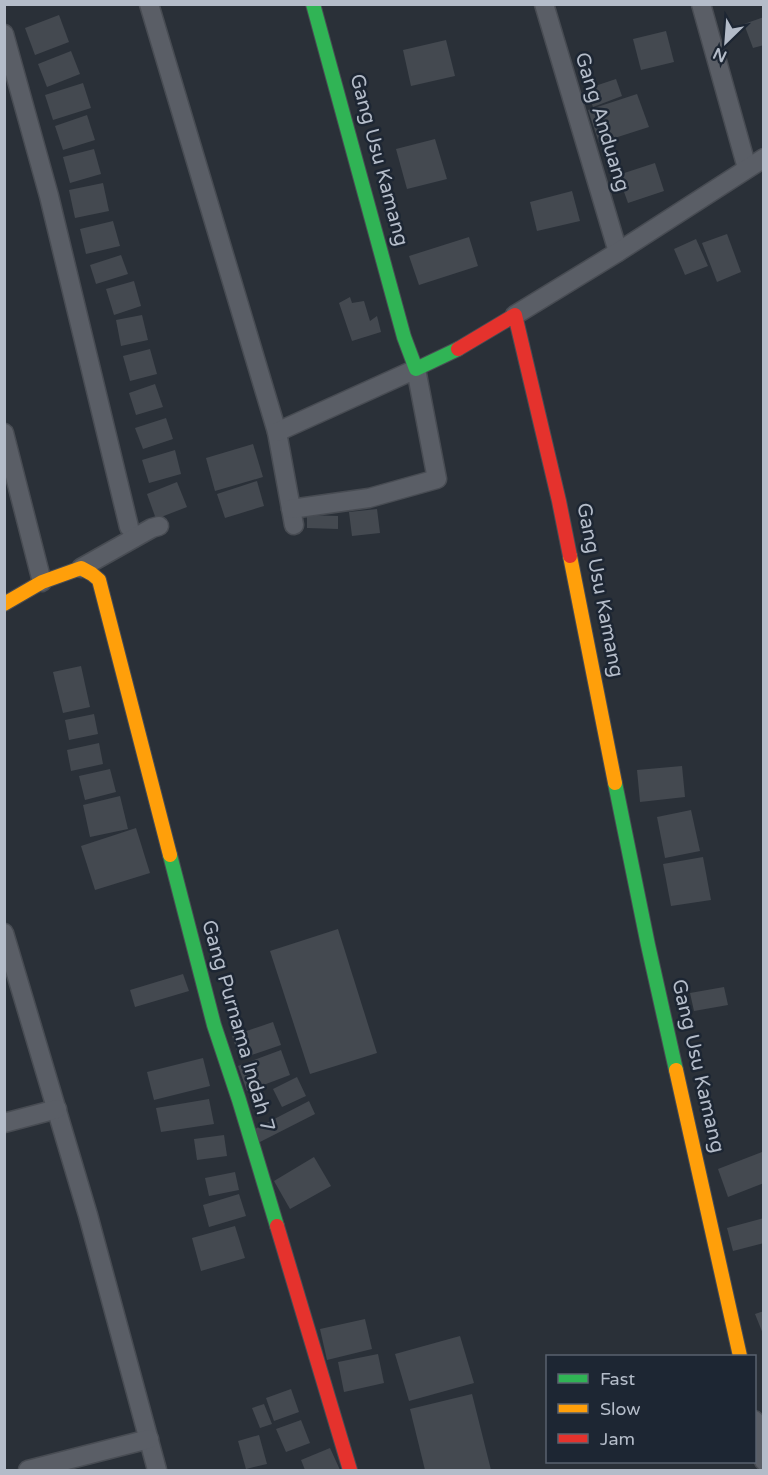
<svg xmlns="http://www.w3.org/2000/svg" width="768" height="1475" font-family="'Varela Round',sans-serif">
<rect width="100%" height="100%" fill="#2a3038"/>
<g fill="#444950">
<path d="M59,15L69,42L35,55L25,28Z"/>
<path d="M764,17V45L753,48L744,24Z"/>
<path d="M666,31L674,62L641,70L633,39Z"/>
<path d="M446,40L455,76L411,86L403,50Z"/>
<path d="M71,51L80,74L47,87L38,64Z"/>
<path d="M616,79L622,96L593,107L586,89Z"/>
<path d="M83,83L91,108L53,120L45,95Z"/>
<path d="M637,94L649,127L599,143L588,110Z"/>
<path d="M87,115L95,140L63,150L55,126Z"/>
<path d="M435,139L447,179L407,189L396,149Z"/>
<path d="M94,149L101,174L70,183L63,157Z"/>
<path d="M655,163L664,191L628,203L618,175Z"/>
<path d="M103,183L109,211L75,218L69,190Z"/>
<path d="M572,191L580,221L537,231L530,202Z"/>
<path d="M113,221L120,246L86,254L80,229Z"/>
<path d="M727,234L741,272L717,282L702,243Z"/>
<path d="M469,237L478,266L419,285L409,256Z"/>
<path d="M696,239L708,266L685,275L674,249Z"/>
<path d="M121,255L128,274L96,284L90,265Z"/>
<path d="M134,281L141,306L114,315L106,289Z"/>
<path d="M350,297L352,303L364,301L370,321L377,316L381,332L352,341L339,303Z"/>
<path d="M142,315L148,340L121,346L116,320Z"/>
<path d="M150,349L157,374L130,381L123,356Z"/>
<path d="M155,384L163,407L136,415L129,393Z"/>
<path d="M166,418L173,439L143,449L135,428Z"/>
<path d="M253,444L263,477L215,491L206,458Z"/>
<path d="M175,450L181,474L149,483L142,460Z"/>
<path d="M257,481L264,506L225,518L217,494Z"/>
<path d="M177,482L187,507L156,519L147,494Z"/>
<path d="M377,509L380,533L352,536L349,512Z"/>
<path d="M307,515L338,516V529L307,528Z"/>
<path d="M81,666L90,707L63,713L53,672Z"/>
<path d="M94,714L98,734L69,740L65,720Z"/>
<path d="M99,743L103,764L71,771L67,750Z"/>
<path d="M682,766L685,797L640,802L637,770Z"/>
<path d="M110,769L116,792L85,800L79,776Z"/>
<path d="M120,796L128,829L90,837L83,805Z"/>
<path d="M691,810L700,851L665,858L657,817Z"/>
<path d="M136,828L150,873L95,890L81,846Z"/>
<path d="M703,857L711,900L671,906L663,864Z"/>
<path d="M338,929L377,1053L310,1074L270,951Z"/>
<path d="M183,974L189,991L135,1007L130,990Z"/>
<path d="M724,987L728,1005L694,1011L690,993Z"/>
<path d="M273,1022L281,1045L240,1059L232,1036Z"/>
<path d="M281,1050L290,1075L247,1091L238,1066Z"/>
<path d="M203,1058L210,1086L154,1100L147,1072Z"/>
<path d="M297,1077L306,1096L282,1107L273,1089Z"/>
<path d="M209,1099L214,1124L161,1132L156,1108Z"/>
<path d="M309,1101L315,1114L258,1143L251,1131Z"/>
<path d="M224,1135L227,1156L197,1160L194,1139Z"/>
<path d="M762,1152L764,1157V1183L728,1197L718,1169Z"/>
<path d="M314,1157L331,1186L290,1209L274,1181Z"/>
<path d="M235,1172L239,1190L209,1196L205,1178Z"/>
<path d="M239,1194L246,1216L209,1227L203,1205Z"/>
<path d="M764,1218V1243L733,1251L727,1228Z"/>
<path d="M235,1226L245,1258L201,1271L192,1238Z"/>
<path d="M764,1311V1334H763L755,1314Z"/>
<path d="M365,1319L372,1349L327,1360L320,1329Z"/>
<path d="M460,1336L474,1383L409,1401L395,1354Z"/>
<path d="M378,1354L384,1383L344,1392L338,1362Z"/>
<path d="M291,1389L299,1412L274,1421L266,1398Z"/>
<path d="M472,1394L491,1470H425L410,1409Z"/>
<path d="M264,1404L272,1424L260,1428L252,1408Z"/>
<path d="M301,1420L310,1443L286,1452L276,1429Z"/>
<path d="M259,1435L267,1464L246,1469L238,1441Z"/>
<path d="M330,1448L340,1470H305L301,1460Z"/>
</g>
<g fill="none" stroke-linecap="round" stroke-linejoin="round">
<g stroke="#484c53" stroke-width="21">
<g id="street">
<path d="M149,4L277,432L294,525"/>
<path d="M544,4L618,252"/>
<path d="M701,4L747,168"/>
<path d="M4,34L49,196L129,527"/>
<path d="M515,315L618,252L764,158"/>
<path d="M277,432L416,369L437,479L369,498L291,509"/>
<path d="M4,433L42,582"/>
<path d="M81,568L152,528L159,526"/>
<path d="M4,933L88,1215L157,1470"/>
<path d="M4,1123L57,1109"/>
<path d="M754,1420L764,1461"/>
<path d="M28,1470L149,1439"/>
</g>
</g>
<g stroke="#484c53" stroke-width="16">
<g id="fast">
<path d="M313,4L404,337L416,369L458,349"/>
<path d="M615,783L648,945L676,1070"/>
<path d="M170,855L214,1025L239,1100L277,1226"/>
</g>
</g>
<g stroke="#484c53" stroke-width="16">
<g id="slow">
<path d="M570,556L615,783"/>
<path d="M4,604L42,582L81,568L92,574L99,580L170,855"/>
<path d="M676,1070L740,1356"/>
</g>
</g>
<g stroke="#484c53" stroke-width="16">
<g id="jam">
<path d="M458,349L515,315L559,501L570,556"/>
<path d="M277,1226L350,1470"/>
</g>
</g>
<use href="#street" stroke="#5a5e66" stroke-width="18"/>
<use href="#fast" stroke="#30b455" stroke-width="14"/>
<use href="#slow" stroke="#ff9f0a" stroke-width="14"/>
<use href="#jam" stroke="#e5322d" stroke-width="14"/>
</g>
<g text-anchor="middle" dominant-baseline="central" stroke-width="5" stroke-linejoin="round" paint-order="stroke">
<g font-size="20" fill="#b4bcc9" stroke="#1d2633">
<text transform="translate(602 122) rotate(73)">Gang Anduang</text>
<text transform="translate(379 160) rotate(75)">Gang Usu Kamang</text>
<text transform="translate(600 590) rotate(79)">Gang Usu Kamang</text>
<text transform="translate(238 1026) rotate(74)">Gang Purnama Indah 7</text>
<text transform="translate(698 1066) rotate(77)">Gang Usu Kamang</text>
</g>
</g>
<rect width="768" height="1475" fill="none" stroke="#b4bcc9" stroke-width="12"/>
<rect x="546" y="1355" width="210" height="108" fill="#1d2633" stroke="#59626f" stroke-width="1.5"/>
<rect x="558" y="1374" width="30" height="9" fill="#30b455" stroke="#59626f" stroke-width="1.5"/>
<text x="600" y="1385" font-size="18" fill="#b4bcc9">Fast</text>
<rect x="558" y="1404" width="30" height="9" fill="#ff9f0a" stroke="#59626f" stroke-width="1.5"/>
<text x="600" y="1415" font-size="18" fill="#b4bcc9">Slow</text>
<rect x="558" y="1434" width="30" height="9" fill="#e5322d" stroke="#59626f" stroke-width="1.5"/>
<text x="600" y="1445" font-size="18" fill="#b4bcc9">Jam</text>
<g transform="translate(726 42) rotate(205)" stroke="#1d2633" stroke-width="4.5" paint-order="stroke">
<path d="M0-4.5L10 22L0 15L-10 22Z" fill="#b4bcc9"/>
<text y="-9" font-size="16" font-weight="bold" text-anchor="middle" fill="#b4bcc9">N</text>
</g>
</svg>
